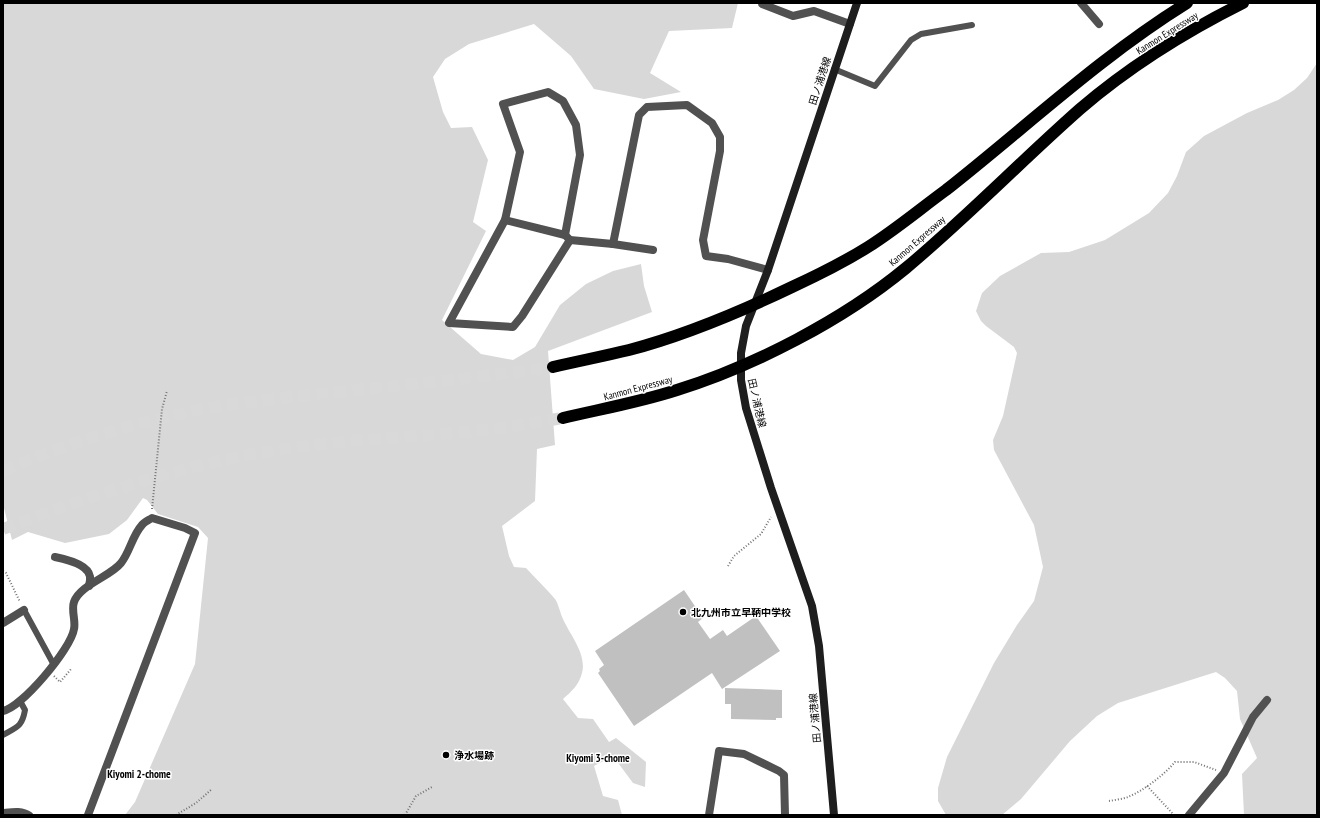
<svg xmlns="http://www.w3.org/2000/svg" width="1320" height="818" font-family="'PT Sans Narrow','Noto Sans JP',sans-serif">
<rect width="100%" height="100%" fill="#fff"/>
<g fill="#d8d8d8">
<path d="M3,3H738L732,28L669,31L650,73L681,92L644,99L594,89L571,56L534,24L469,44L445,59L433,77L443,112L451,128L472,127L488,160L473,222L486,231L442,320L481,354L513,360L535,347L560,305L586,284L613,271L641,264L644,286L652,312L548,351L555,445L537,449L535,501L502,526L509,556L514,567L526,568C535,578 546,588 555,599C559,605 560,613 563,619C570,635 587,654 582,673C579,685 571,692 563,699L578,718L593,719L609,742L616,738L646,762L645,787L633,783L613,756L594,766L603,796L618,800L622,815H125L135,802L195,664L208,538L198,527L158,514L147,500L143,498L127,520L109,534L65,543L28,532L12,540L3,504Z"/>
<path d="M1317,63V815H1244L1242,774L1257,758L1240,719L1237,691L1225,678L1216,672L1118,703L1097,716L1070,741L1021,799L1002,815H946L938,801V788L947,757L994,663L1017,625L1034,601L1043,567L1034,525L994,450L993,440L1003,416L1017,353L1014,347L986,326L981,321L976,311L982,293L1000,276L1041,253L1069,252L1105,240L1149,213L1168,193L1177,176L1186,152L1204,136L1247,113L1278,100L1294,90L1307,78Z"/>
</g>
<g fill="#c0c0c0">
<path d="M684,590L703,618L698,622L710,639L723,630L727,636L756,616L780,651L722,689L712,673L634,726L598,673L600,671L599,669L604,665L595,651Z"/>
<path d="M725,688L782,690V718H776V720L731,719V704H725Z"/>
</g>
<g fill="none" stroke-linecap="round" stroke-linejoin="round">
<g stroke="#d9d9d9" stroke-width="12" stroke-dasharray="12 6" stroke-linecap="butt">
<path d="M3,471C59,447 116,428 175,415C231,402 289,397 346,391C415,384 484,377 553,367"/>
<path d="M3,529C85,498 168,470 254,454C331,440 408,438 485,430C511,427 537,422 563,418"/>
</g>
<g stroke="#737373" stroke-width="2" stroke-dasharray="1 2" stroke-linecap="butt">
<path d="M152,509L162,409L167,391"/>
<path d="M728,566L734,556L761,534L771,517"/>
<path d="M3,571L6,573L20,602"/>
<path d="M54,676L60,682L72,668"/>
<path d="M1147,786L1174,815"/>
<path d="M1109,801C1115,800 1122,799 1128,797C1143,791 1164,775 1175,762H1194L1216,770"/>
<path d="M176,815L196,803L212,789"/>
<path d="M405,815L416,796L432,787"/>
</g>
<g stroke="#515151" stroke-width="6">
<path d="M834,69L875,86L911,40L921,34L972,25"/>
<path d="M24,610L54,665"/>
<path d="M3,735C17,727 22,727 25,710L20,701"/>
<path d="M3,812C12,811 22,809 30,815"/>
</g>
<g stroke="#515151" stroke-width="8">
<path d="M762,3V4L793,16L814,11L850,24"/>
<path d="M1081,3L1099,24"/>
<path d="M505,220L565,235L570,240L613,244L653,250"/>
<path d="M565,235L580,155L576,125L563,101L548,92L503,104L520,152L505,220L449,323L513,327L522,316L570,240"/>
<path d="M613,244L639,115L647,107L687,105L712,123L720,137V151L703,240L706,256L728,259L768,270"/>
<path d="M55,557C65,559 92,565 90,580C90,582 89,584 89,586"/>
<path d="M3,623L24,610"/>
<path d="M3,711C22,707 71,649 74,629C76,621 71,610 74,602C80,585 111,576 121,563C130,552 132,536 142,525C144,522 149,520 152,518L185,528L195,533L88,815"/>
<path d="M709,815L719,751L744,754L779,771L784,775L785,815"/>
<path d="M1189,815L1224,773L1253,717L1267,700"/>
</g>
<path stroke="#1e1e1e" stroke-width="8" d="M834,815L819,646L812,606L771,488L746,408L741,380V353L746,326L768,270L857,3"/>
<g stroke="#000" stroke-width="12">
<path d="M553,367C579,361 604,356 629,350C686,335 740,312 792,287C818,275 844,262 868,247C895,230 920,209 946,190C1026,127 1100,57 1187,3"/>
<path d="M563,418C601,409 640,402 677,390C754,366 843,320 906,268C966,218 1021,161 1080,109C1129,67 1185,32 1243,3"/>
</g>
</g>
<g fill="#000" stroke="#fff" stroke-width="1.5">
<circle cx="683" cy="612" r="4"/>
<circle cx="446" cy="755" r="4"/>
</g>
<g text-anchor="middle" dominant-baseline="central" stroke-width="3" stroke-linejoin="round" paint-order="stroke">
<g font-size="10" fill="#000" stroke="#fff">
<text transform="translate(1167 33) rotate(-32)">Kanmon Expressway</text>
<text transform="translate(820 81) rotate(-72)">田ノ浦港線</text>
<text transform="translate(917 241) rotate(-41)">Kanmon Expressway</text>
<text transform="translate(638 388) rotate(-15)">Kanmon Expressway</text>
<text transform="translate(757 403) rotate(77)">田ノ浦港線</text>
<text transform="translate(815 718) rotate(-95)">田ノ浦港線</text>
</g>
<g font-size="10" font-weight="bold" fill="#000" stroke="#fff" text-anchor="start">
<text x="691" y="612">北九州市立早鞆中学校</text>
<text x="454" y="755">浄水場跡</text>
</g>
<g font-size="11" font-weight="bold" fill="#000" stroke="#fff">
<text x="598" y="758">Kiyomi 3-chome</text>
<text x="139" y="774">Kiyomi 2-chome</text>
</g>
</g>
<rect width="1320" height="818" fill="none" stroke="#000000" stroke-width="8"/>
</svg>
